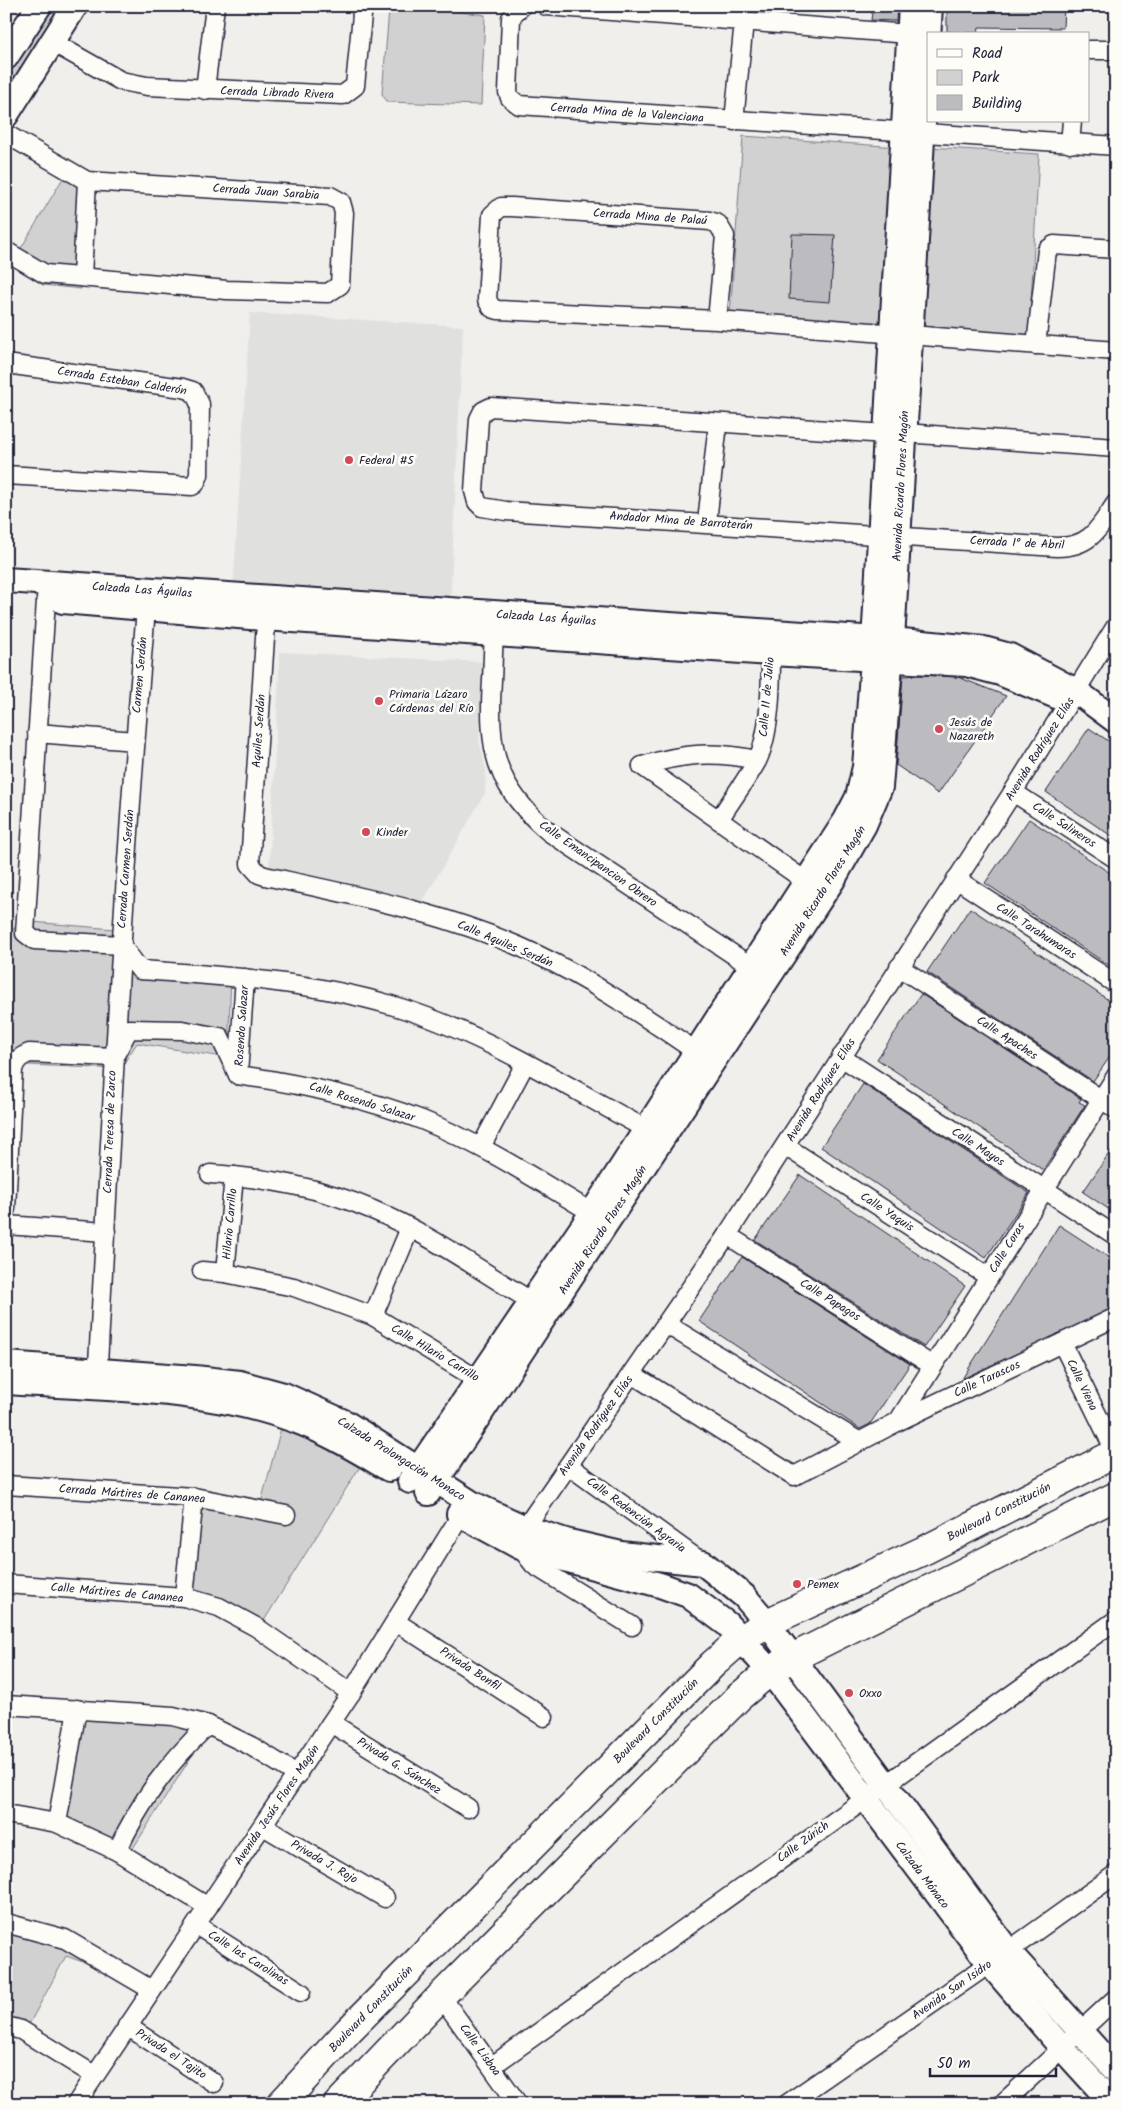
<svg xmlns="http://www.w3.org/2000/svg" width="1122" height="2110" font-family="Kalam,sans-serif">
<rect width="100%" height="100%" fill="#f0efec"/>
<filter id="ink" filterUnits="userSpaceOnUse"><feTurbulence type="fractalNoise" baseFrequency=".02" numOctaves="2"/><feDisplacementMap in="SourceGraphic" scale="10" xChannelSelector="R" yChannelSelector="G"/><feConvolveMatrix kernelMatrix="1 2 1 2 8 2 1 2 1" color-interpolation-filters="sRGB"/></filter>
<g filter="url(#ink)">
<g fill="#e0e0df">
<path d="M250,313L463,326L450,607L233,593Z"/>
<path d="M280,652L484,662L479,739L486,771L485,793L422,903L269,871Z"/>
</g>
<g fill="#d2d1d1" stroke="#7a7a86">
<path d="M45,6H68L6,101V66Z"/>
<path d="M393,6H417L485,15L481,105L387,102L382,94L389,10Z"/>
<path d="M743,136L898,147L885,327L730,315Z"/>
<path d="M929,147L1039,154L1029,339L919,332Z"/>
<path d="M66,173L89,185L81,289L43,285L11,265Z"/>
<path d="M20,921L114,929L145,968L231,973L228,1058L137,1043L120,1069L6,1064V939Z"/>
<path d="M283,1421L364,1460L260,1627L179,1594L186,1489L260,1506Z"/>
<path d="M80,1700L214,1721L130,1853L47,1829Z"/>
<path d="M6,1919L90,1949L83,1962L66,1956L26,2030L6,2024Z"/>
</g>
<g fill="#bcbcc0" stroke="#22223b">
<path d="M873,6H897L896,21L871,20Z"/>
<path d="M947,6H1064L1063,28L979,27L978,33L947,32Z"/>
<path d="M792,234L835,235L830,302L789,299Z"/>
<path d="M921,675L958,677L1006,696L938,794L896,765L903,676Z"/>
<path d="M1089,728L1116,746V839L1046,792Z"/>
<path d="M1029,819L1116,877V970L985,883Z"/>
<path d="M970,908L1116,1005V1048L1093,1081L927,972Z"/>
<path d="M921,994L1081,1099L1079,1102L1085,1105L1043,1170L877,1059Z"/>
<path d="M863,1084L1029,1193L986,1258L821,1147Z"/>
<path d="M1116,1143V1214L1083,1192Z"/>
<path d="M800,1175L965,1286L924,1347L755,1240Z"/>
<path d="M1059,1225L1116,1262V1307L962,1379Z"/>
<path d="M742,1257L910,1364L870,1424L860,1429L699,1321Z"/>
</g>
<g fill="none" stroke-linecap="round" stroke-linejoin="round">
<g stroke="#22223b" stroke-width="21">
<g id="street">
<path d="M522,6L515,12L511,18L508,92L510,98L519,105L1116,146"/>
<path d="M546,6L909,34"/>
<path d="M52,42L121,81L147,86L343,95L355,86L362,15L360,6"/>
<path d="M1088,50H1116"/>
<path d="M205,90L215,6"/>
<path d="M734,121L744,21"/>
<path d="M6,134L87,181L330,196L341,202L344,213L340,285L328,293L227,290L45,274L6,251"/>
<path d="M1070,144L1072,121"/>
<path d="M82,276L87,181"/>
<path d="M717,320L725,236L718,224L710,221L512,207H501L492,215L487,300L492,308L498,310L717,320L1116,351"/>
<path d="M1036,345L1047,250L1054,245L1116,249"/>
<path d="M6,364L183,388L193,391L200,404L199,475L195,484L192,486L6,475"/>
<path d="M904,433L1116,448"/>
<path d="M886,434L491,407L483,411L479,419L474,491L477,502L482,507L506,511L1057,547C1091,547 1099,528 1116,503"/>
<path d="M707,522L718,423"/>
<path d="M47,584L25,933L34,940L121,945"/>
<path d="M267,608L250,864L259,874L265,876C358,896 452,914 538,955C597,983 652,1022 706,1058"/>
<path d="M495,622C493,641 493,661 492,680C488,749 494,786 549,832L761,973"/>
<path d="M37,733L135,741"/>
<path d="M642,766L807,882"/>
<path d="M642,766C684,753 714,751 757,760"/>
<path d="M1013,792L1116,859"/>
<path d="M719,820C731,800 746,781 757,761C772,730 771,676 771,641"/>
<path d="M956,879L1116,984"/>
<path d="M121,945L140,970C225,976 309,981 391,1005C481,1031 564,1085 646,1129"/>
<path d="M899,967L1116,1109"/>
<path d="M116,1053L129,1029L182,1030L220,1037L238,1075"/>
<path d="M841,1057L1116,1236"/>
<path d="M238,1074L245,978"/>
<path d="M238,1075C301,1084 362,1097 422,1120C485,1145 543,1184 601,1218"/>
<path d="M785,1146L989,1277"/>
<path d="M481,1147L525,1064"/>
<path d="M210,1174C266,1178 320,1187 373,1210C428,1233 479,1270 531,1301"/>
<path d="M6,1209L13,1069C16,1060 20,1057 29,1053L114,1057"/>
<path d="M6,1225L106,1232"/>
<path d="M727,1235L933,1366"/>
<path d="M202,1271L225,1273L294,1287L373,1316L487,1385"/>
<path d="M225,1273L234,1176"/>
<path d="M373,1316L410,1228"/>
<path d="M666,1324L858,1441"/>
<path d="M1062,1343L1116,1453"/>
<path d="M632,1374L794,1476L899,1421L1116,1317"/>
<path d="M97,1383C111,1125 124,866 146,609"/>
<path d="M899,1420L1116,1076"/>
<path d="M569,1466L703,1563"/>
<path d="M6,1485L194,1497L286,1515"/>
<path d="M6,1584L184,1597L219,1607L256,1627L351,1693"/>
<path d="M184,1597L194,1497"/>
<path d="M396,1622L544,1717"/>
<path d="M632,1626L534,1565L520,1547L525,1528L727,1235L1013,792L1116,626"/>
<path d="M6,1705L173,1716L208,1725L251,1746L298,1775"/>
<path d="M331,1723L468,1808"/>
<path d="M6,1814L57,1823L117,1851L208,1907"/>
<path d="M57,1823L77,1709"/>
<path d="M263,1826L385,1898"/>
<path d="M117,1851C141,1800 167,1764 208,1725"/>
<path d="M6,1923L65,1939L152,1990"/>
<path d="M196,1925L301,1992"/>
<path d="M441,1996L518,2104"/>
<path d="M6,2026L21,2030L94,2075"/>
<path d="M127,2026L214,2083"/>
<path d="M492,2066L1116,1620"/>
<path d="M76,2104L351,1693L461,1515L468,1508"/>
<path d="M787,2104L1008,1951L1116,1874"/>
<path d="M1002,2104L1116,1998"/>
</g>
</g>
<g stroke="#22223b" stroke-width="28">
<g id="secondary">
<path d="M6,57L39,6"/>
<path d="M6,115L75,6"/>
<path d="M6,580L892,640L984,649L1010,656L1076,691L1116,721"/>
<path d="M63,601L250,617L771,653L966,664L1000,673L1061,698"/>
<path d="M6,1364L195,1378L240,1383L284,1395L346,1423L473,1504L525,1528L569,1542L621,1554L703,1563L744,1596L767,1623L1008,1951L1116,2071"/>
<path d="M6,1382C95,1388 208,1388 291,1419C326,1431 358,1451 389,1469"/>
<path d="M410,1481L592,1213L846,820L858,797L865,767L873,659L911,6"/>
<path d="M428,1493L832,881L864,825L880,787L892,640L930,6"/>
<path d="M459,1514L520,1547L660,1585L688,1595L727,1624L770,1671L990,1964L1062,2048L1113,2104"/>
</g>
</g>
<g stroke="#22223b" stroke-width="31">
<g id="primary">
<path d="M281,2104L349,2030L713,1664L740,1640L767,1623L927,1549L1116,1453"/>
<path d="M338,2104L441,1996L739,1697L770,1671L792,1658L1116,1496"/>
</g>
</g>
<use href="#street" stroke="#fdfcf7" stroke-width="18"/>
<use href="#secondary" stroke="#fdfcf7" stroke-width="24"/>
<use href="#primary" stroke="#fdfcf7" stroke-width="28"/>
</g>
</g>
<g fill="#d1495b" stroke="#fdfcf7" stroke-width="2">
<circle cx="349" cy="460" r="5"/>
<circle cx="379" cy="701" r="5"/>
<circle cx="939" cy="729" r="5"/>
<circle cx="366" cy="832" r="5"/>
<circle cx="797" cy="1584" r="5"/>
<circle cx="849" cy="1693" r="5"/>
</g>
<g text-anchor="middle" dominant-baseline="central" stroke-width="5" stroke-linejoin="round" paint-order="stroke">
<g font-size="12" fill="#22223b" stroke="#fdfcf7">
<text transform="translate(277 93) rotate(2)">Cerrada Librado Rivera</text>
<text transform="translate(627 113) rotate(4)">Cerrada Mina de la Valenciana</text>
<text transform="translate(266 192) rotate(4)">Cerrada Juan Sarabia</text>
<text transform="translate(650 217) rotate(4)">Cerrada Mina de Palaú</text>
<text transform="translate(122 381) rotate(9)">Cerrada Esteban Calderón</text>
<text transform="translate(901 486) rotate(-87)">Avenida Ricardo Flores Magón</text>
<text transform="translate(681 521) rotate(4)">Andador Mina de Barroterán</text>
<text transform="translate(1017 543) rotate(3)">Cerrada 1° de Abril</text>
<text transform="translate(142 590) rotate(4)">Calzada Las Águilas</text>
<text transform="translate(546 618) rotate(4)">Calzada Las Águilas</text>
<text transform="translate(140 675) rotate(-85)">Carmen Serdán</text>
<text transform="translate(767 697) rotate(-85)">Calle 11 de Julio</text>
<text transform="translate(259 731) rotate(-86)">Aquiles Serdán</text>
<text transform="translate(1040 749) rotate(-58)">Avenida Rodríguez Elías</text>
<text transform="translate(1064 825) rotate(33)">Calle Salineros</text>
<text transform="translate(598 864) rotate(35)">Calle Emancipancion Obrero</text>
<text transform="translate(126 869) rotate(-86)">Cerrada Carmen Serdán</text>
<text transform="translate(823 891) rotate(-58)">Avenida Ricardo Flores Magón</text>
<text transform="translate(1036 931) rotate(33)">Calle Tarahumaras</text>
<text transform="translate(505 944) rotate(23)">Calle Aquiles Serdán</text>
<text transform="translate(242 1026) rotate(-86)">Rosendo Salazar</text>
<text transform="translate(1007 1038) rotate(33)">Calle Apaches</text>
<text transform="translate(821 1090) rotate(-58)">Avenida Rodríguez Elías</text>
<text transform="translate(362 1102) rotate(17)">Calle Rosendo Salazar</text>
<text transform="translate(110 1132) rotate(-88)">Cerrada Teresa de Zarco</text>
<text transform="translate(978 1147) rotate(33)">Calle Mayos</text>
<text transform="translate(887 1212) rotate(33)">Calle Yaquis</text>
<text transform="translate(230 1224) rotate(-85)">Hilario Carrillo</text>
<text transform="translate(603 1230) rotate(-57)">Avenida Ricardo Flores Magón</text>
<text transform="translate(1007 1248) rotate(-58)">Calle Coras</text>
<text transform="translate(830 1300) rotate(32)">Calle Papagos</text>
<text transform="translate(435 1353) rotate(31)">Calle Hilario Carrillo</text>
<text transform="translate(987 1379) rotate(-25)">Calle Tarascos</text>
<text transform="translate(1082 1385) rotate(64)">Calle Viena</text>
<text transform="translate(596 1426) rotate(-55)">Avenida Rodríguez Elías</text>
<text transform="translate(401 1459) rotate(32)">Calzada Prolongación Monaco</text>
<text transform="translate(132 1494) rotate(4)">Cerrada Mártires de Cananea</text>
<text transform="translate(999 1512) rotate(-27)">Boulevard Constitución</text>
<text transform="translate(636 1515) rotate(36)">Calle Redención Agraria</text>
<text transform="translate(117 1593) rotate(5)">Calle Mártires de Cananea</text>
<text transform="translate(470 1669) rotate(33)">Privada Bonfil</text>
<text transform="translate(656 1721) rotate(-45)">Boulevard Constitución</text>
<text transform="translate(399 1766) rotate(32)">Privada G. Sánchez</text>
<text transform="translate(277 1805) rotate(-56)">Avenida Jesús Flores Magón</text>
<text transform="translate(803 1842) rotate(-36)">Calle Zúrich</text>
<text transform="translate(324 1862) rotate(30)">Privada J. Rojo</text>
<text transform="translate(922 1875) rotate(53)">Calzada Mónaco</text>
<text transform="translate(248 1958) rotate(32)">Calle las Carolinas</text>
<text transform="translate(952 1990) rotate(-35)">Avenida San Isidro</text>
<text transform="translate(371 2009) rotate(-46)">Boulevard Constitución</text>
<text transform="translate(480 2050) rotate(54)">Calle Lisboa</text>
<text transform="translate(171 2054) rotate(33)">Privada el Tajito</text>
</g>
<g font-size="12" fill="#22223b" stroke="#fdfcf7" text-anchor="start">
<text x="359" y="460">Federal #5</text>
<text x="389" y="694">Primaria Lázaro<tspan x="389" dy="14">Cárdenas del Río</tspan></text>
<text x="949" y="722">Jesús de<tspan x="949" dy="14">Nazareth</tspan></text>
<text x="376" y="832">Kinder</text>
<text x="807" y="1584">Pemex</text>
<text x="859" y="1693">Oxxo</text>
</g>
</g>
<rect width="1122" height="2110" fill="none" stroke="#fdfcf7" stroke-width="25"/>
<rect x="12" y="12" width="1097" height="2085" fill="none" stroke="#22223b" stroke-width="2" filter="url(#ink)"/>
<rect x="927" y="32" width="162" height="90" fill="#fdfcf7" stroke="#a5a5ac"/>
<rect x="937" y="49" width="25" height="8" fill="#fdfcf7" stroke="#a5a5ac"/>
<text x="972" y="58" font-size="15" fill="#22223b">Road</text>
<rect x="937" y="70" width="25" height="15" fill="#d2d1d1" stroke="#a5a5ac"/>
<text x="972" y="82" font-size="15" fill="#22223b">Park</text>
<rect x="937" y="95" width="25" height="15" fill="#bcbcc0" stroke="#a5a5ac"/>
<text x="972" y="108" font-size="15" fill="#22223b">Building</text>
<path d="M930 2068v8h126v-8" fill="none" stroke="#22223b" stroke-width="2.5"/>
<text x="937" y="2068" font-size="15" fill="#22223b" stroke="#fdfcf7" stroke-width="4" paint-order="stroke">50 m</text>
</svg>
